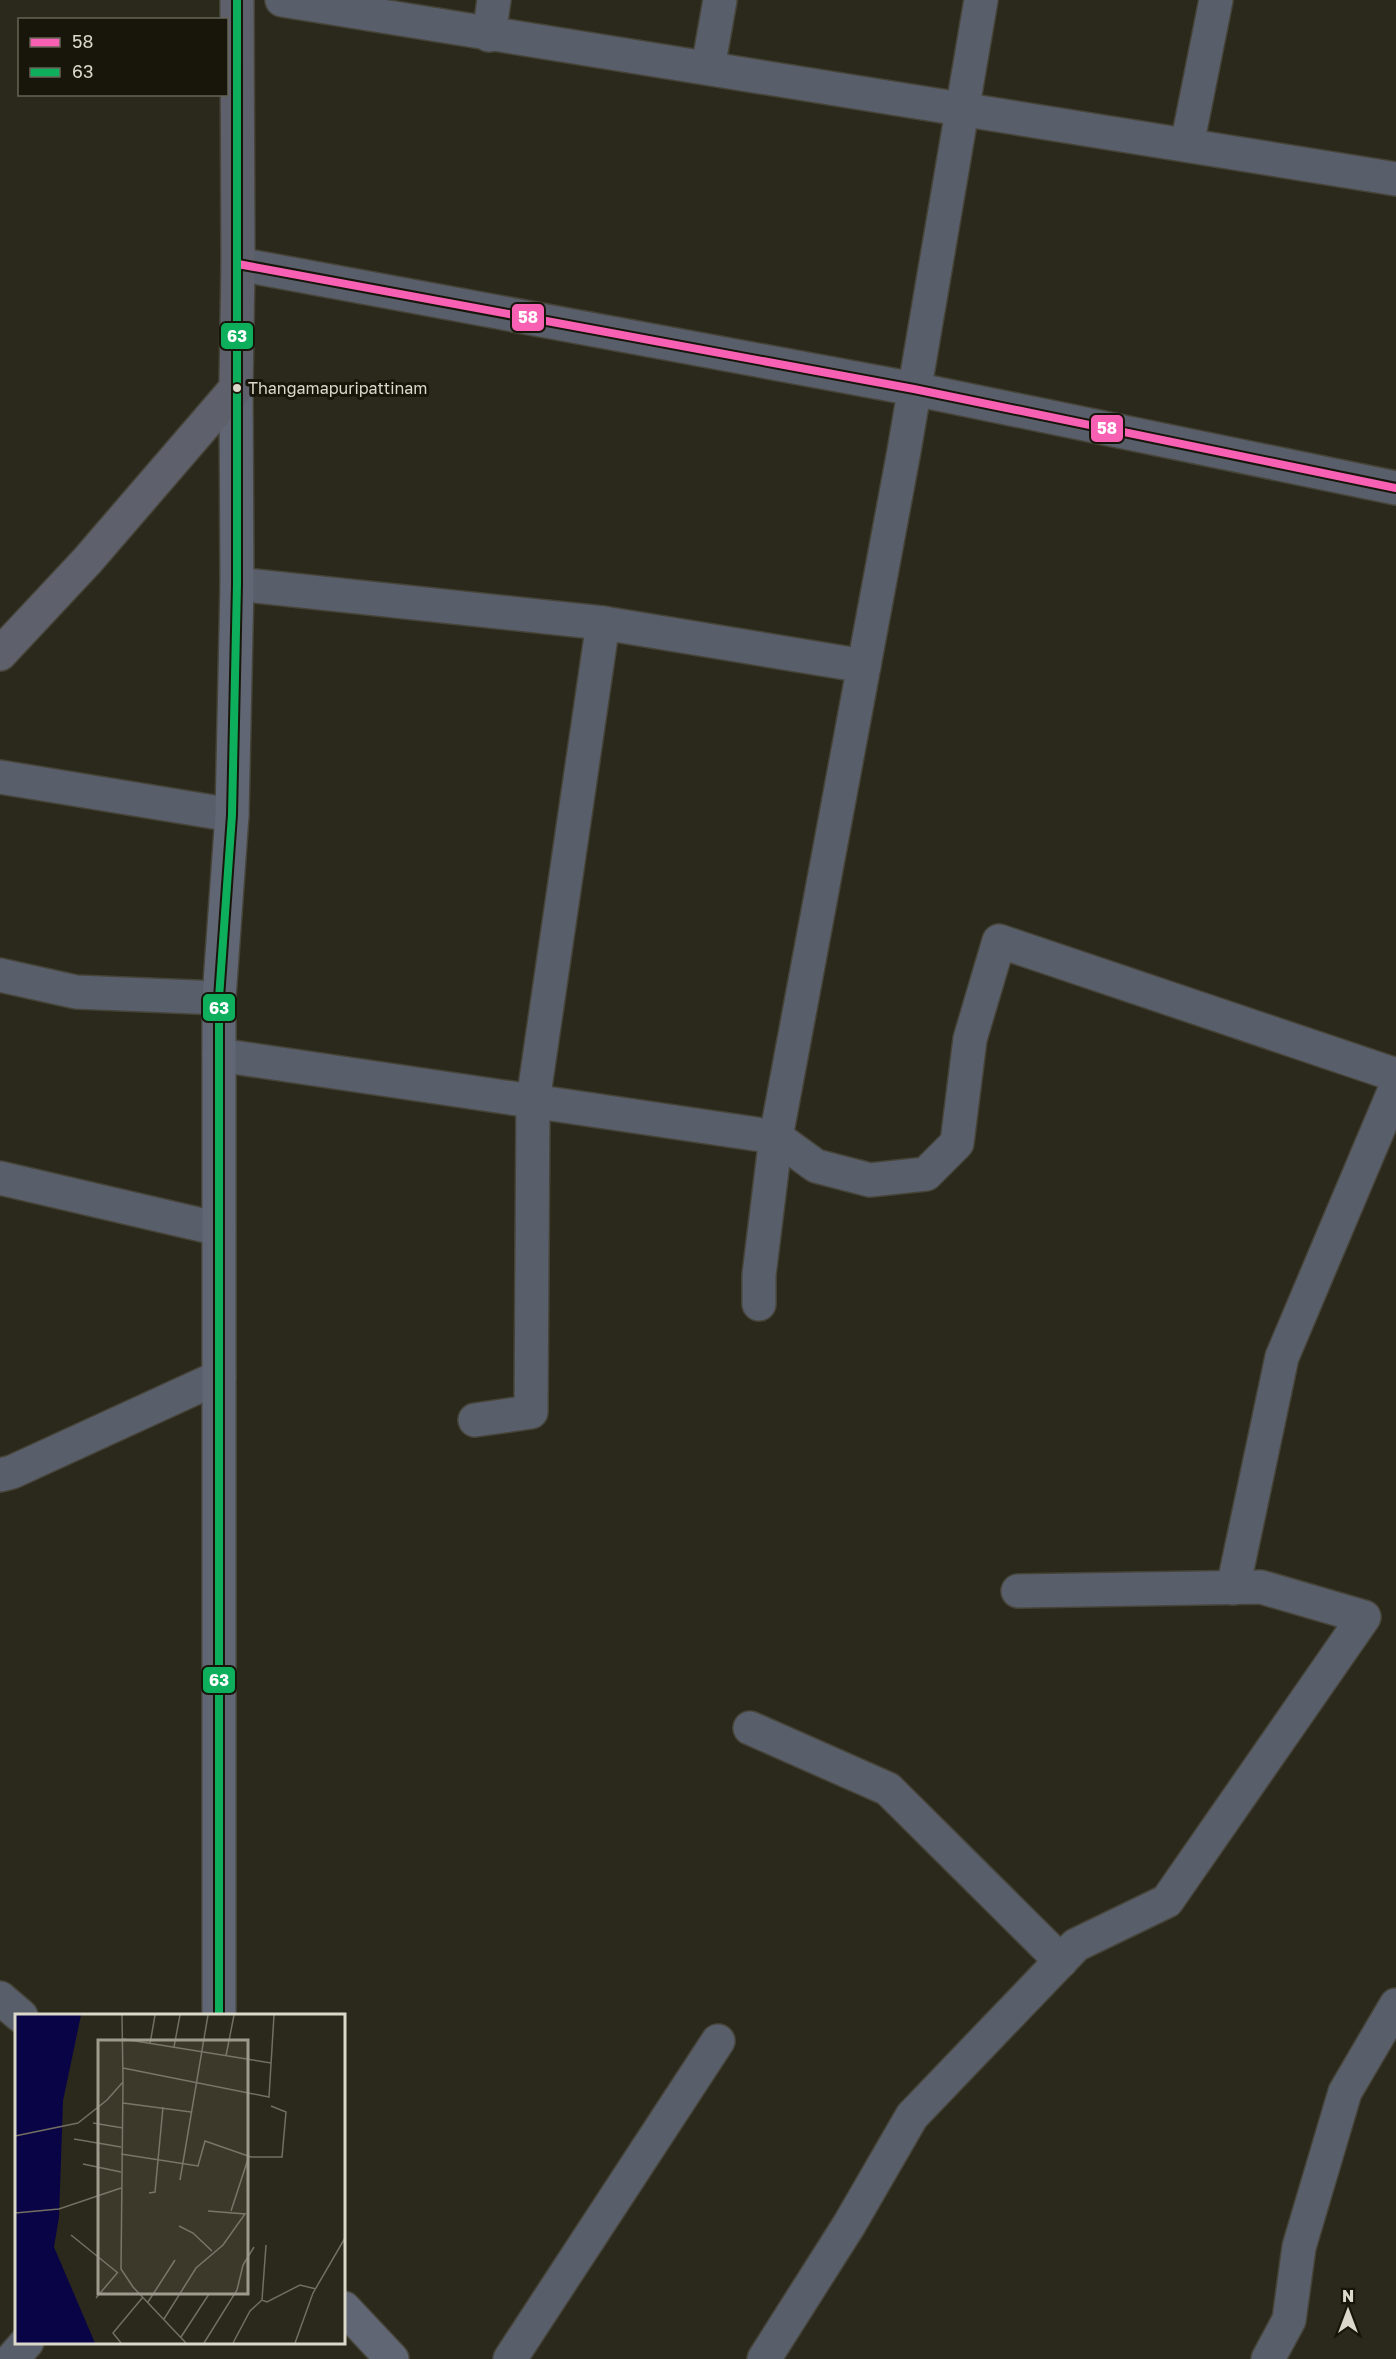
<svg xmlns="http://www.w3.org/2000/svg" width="1396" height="2359" font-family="'Golos Text',sans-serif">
<rect width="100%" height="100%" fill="#2b291b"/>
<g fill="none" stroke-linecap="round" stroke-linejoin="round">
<g stroke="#464439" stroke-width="36">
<g id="minor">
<path d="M282,0L1396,179"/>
<path d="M489,35L494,0"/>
<path d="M708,68L720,0"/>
<path d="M1187,145L1216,0"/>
<path d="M238,264L914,389L1396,488"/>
<path d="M237,584L603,623L864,666"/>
<path d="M0,777L232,815"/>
<path d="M0,975L76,992L219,998"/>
<path d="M219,1055L776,1137L816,1166L870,1180L926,1174L957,1143L970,1039L999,941L1396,1075"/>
<path d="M0,1178L219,1229"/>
<path d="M759,1304V1275L776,1137L904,451L981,0"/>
<path d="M475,1420L531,1412L533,1101L603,623"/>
<path d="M0,1475L12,1472L219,1377"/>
<path d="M1233,1588L1282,1357L1396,1087"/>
<path d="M750,1728L888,1789L1061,1961"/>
<path d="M0,1998L21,2016"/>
<path d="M12,2359L27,2342"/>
<path d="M510,2359L718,2041"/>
<path d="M764,2359L849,2225L912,2116L1076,1945L1167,1901L1364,1617L1261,1587L1018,1591"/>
<path d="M1268,2359L1289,2320L1299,2247L1345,2092L1396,2005"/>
</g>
</g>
<g stroke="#464439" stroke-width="36">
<g id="major">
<path d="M219,2016V998L232,815L237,584L236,388"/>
<path d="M344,2308L392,2359"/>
</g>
</g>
<g stroke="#464439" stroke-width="36">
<path id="highway" d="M0,654L87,561L236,388L238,264L237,0"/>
</g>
<use href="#minor" stroke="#595e6b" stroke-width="33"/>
<use href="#major" stroke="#616674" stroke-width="33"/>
<use href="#highway" stroke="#5e616b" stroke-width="33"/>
<g stroke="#18160b" stroke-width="12">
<path id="bus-1" d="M238,264L914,389L1396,488"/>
</g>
<g stroke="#18160b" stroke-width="12">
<path id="bus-2" d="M219,2016V998L232,815L237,584V0"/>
</g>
<use href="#bus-1" stroke="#f860b3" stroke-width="8"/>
<use href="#bus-2" stroke="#0daf5c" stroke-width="8"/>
</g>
<circle fill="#dcd9ca" stroke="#18160b" stroke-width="2" cx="237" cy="388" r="5"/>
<g text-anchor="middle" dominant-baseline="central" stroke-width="6" stroke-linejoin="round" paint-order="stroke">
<g font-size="16" fill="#dcd9ca" stroke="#18160b" text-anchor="start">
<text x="248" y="388">Thangamapuripattinam</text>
</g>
</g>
<g transform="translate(15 2014)">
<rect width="330" height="330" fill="#2b291b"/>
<path d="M0,1H66L48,87L44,203L39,233L80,329H0Z" fill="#090445"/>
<path fill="none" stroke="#726f61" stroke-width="1.5" d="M108,25L256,49M135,30L140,1M159,33L165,1M211,42L219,1M108,54L254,83L259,1M108,68L106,255L118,273L171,329M108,89L176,98M78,109L108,114M0,122L63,109L92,86L108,68L107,1M59,125L106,133M106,140L183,152L190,127L236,143H267L271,98L256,92M68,150L106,158M165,166L193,1M134,179L140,178L148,93M216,197L234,142M0,199L44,195L106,174M164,212L178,219L197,237M56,221L103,259M81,284L103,258M247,286L251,231M133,288L160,246M149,305L181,254L208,231L230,200L193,197M166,323L194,280M106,329L98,319L128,283M189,329L222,276L228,251L239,233M218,329L235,297L247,286L252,288L285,271L301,275M280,329L298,279L330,224"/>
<path fill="#9e9b8d" fill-opacity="0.15" stroke="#9e9b8d" stroke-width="3" d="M83,26H233V280H83Z"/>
<rect width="330" height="330" fill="none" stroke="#dcd9ca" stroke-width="3"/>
</g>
<g stroke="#18160b" stroke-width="2">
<rect x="511" y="303" width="34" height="29" rx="6" fill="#f860b3"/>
<rect x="220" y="322" width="34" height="28" rx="6" fill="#0daf5c"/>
<rect x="1090" y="414" width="34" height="29" rx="6" fill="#f860b3"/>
<rect x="202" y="993" width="34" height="29" rx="6" fill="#0daf5c"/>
<rect x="202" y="1666" width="34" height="28" rx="6" fill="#0daf5c"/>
</g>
<g font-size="16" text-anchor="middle" font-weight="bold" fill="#fff">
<text x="528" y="323">58</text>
<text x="237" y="342">63</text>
<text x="1107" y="434">58</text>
<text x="219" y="1014">63</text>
<text x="219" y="1686">63</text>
</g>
<rect x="18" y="18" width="210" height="78" fill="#18160b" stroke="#666457" stroke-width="1.5"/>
<rect x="30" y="38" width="30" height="9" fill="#f860b3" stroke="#666457" stroke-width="1.5"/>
<text x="72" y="48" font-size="18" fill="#dcd9ca">58</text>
<rect x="30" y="68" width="30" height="9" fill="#0daf5c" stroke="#666457" stroke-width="1.5"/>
<text x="72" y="78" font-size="18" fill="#dcd9ca">63</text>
<g transform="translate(1348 2311)" stroke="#18160b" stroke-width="4.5" paint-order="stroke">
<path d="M0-4.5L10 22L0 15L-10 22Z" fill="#dcd9ca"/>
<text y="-9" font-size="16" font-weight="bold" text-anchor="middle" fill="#dcd9ca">N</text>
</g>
</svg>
